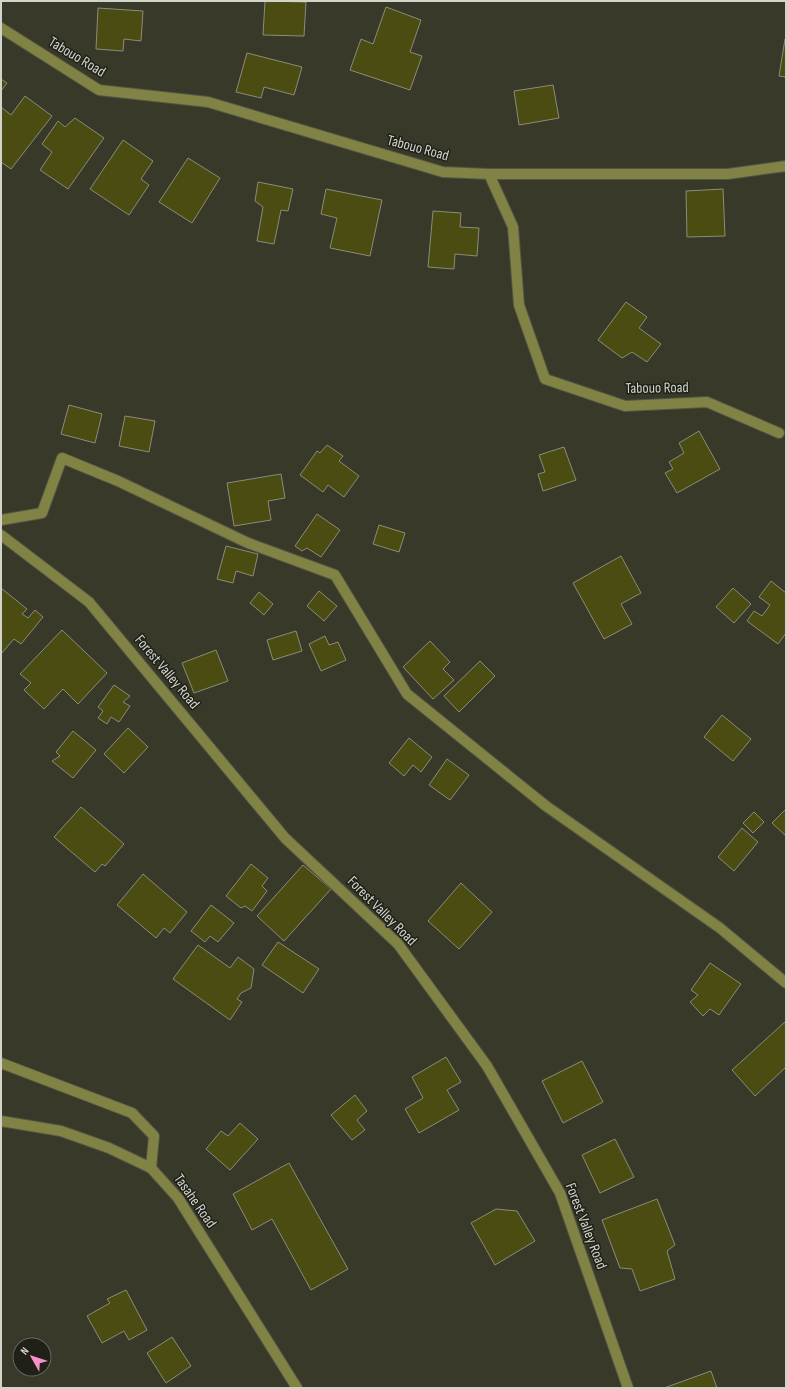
<svg xmlns="http://www.w3.org/2000/svg" width="787" height="1389" font-family="'Sofia Sans Condensed',sans-serif">
<rect width="100%" height="100%" fill="#383929"/>
<g fill="#4b4c11" stroke="#8b8c7a">
<path d="M265,1L306,2L304,36L263,35Z"/>
<path d="M386,7L421,20L410,52L422,56L410,90L350,70L361,39L373,44Z"/>
<path d="M98,8L143,11L141,41L124,39L123,51L96,49Z"/>
<path d="M785,39H786V77L779,76Z"/>
<path d="M247,53L302,67L294,95L264,87L261,98L236,92Z"/>
<path d="M1,79L7,83L1,91Z"/>
<path d="M553,85L559,118L519,125L514,91Z"/>
<path d="M25,96L52,116L11,169L1,162V107L11,115Z"/>
<path d="M75,118L104,138L68,189L40,170L52,152L42,144L58,121L65,127Z"/>
<path d="M123,140L153,161L141,179L149,185L129,215L90,189Z"/>
<path d="M188,158L220,178L192,223L159,202Z"/>
<path d="M258,182L293,189L288,211L281,210L274,244L257,241L263,207L255,201Z"/>
<path d="M326,189L382,200L370,256L330,248L337,218L321,214Z"/>
<path d="M723,189L725,236L687,237L686,191Z"/>
<path d="M433,211L461,213L460,227L479,228L477,256L455,254L454,269L428,267Z"/>
<path d="M626,302L647,317L639,328L661,344L647,362L632,352L622,358L598,340Z"/>
<path d="M69,405L102,414L95,443L61,434Z"/>
<path d="M125,416L155,421L149,452L119,446Z"/>
<path d="M699,431L720,469L677,493L665,473L673,469L669,462L684,453L679,443Z"/>
<path d="M327,445L343,456L339,461L359,476L344,497L328,485L323,492L300,475L317,451L320,453Z"/>
<path d="M564,447L576,480L543,491L538,474L545,472L539,455Z"/>
<path d="M281,474L285,498L268,501L271,520L234,526L227,483Z"/>
<path d="M317,514L340,530L321,557L307,548L302,551L295,546Z"/>
<path d="M379,525L405,533L399,552L373,544Z"/>
<path d="M226,546L258,554L253,576L236,571L233,583L217,579Z"/>
<path d="M621,556L641,593L621,604L632,624L604,639L573,583Z"/>
<path d="M771,581L786,593V633L778,644L747,621L754,611L762,616L770,605L759,597Z"/>
<path d="M1,588L27,609L22,614L28,618L35,610L43,617L21,644L14,639L1,654Z"/>
<path d="M733,588L751,604L734,623L716,607Z"/>
<path d="M319,591L337,606L324,621L307,606Z"/>
<path d="M259,592L273,604L264,615L250,603Z"/>
<path d="M62,630L107,673L78,704L63,689L44,709L24,690L31,683L20,674Z"/>
<path d="M296,631L302,651L273,660L267,640Z"/>
<path d="M325,636L329,645L338,642L346,660L321,671L309,644Z"/>
<path d="M430,641L450,662L443,669L454,680L433,699L403,667Z"/>
<path d="M216,650L228,681L194,693L182,663Z"/>
<path d="M480,661L495,676L459,712L444,696Z"/>
<path d="M114,685L130,696L123,702L130,706L119,722L111,717L107,724L98,718L103,711L98,707Z"/>
<path d="M722,715L751,739L733,761L704,737Z"/>
<path d="M128,728L148,747L124,773L104,754Z"/>
<path d="M73,731L96,750L73,778L52,761L60,756L56,752Z"/>
<path d="M409,738L432,757L421,772L413,765L404,776L389,763Z"/>
<path d="M447,759L469,775L450,800L429,785Z"/>
<path d="M81,807L124,844L105,866L102,864L95,872L54,837Z"/>
<path d="M786,809V836L772,823Z"/>
<path d="M754,812L764,822L753,833L743,823Z"/>
<path d="M742,828L758,842L734,871L718,857Z"/>
<path d="M251,864L268,878L262,886L267,891L252,911L245,906L241,908L226,896Z"/>
<path d="M303,865L331,889L284,941L257,916Z"/>
<path d="M143,874L187,912L170,933L164,928L156,938L117,905Z"/>
<path d="M461,883L492,912L459,949L428,921Z"/>
<path d="M211,905L234,923L218,942L210,936L205,942L191,931Z"/>
<path d="M278,942L319,969L303,993L262,965Z"/>
<path d="M198,945L230,968L238,957L254,969L251,988L241,993L237,999L242,1002L230,1020L173,979Z"/>
<path d="M710,963L741,984L719,1015L710,1009L703,1016L690,1002L698,995L691,990Z"/>
<path d="M786,1021V1067L755,1096L732,1070Z"/>
<path d="M446,1057L461,1082L447,1090L459,1110L419,1133L405,1109L423,1098L412,1077Z"/>
<path d="M582,1061L603,1102L563,1123L542,1081Z"/>
<path d="M355,1095L367,1111L357,1120L365,1130L352,1140L331,1115Z"/>
<path d="M240,1123L258,1139L230,1170L206,1149L221,1131L228,1136Z"/>
<path d="M615,1139L634,1177L600,1193L582,1155Z"/>
<path d="M289,1163L348,1269L311,1290L272,1219L252,1230L233,1194Z"/>
<path d="M657,1199L675,1245L667,1251L675,1279L640,1291L632,1269L620,1268L602,1220Z"/>
<path d="M496,1209L517,1211L535,1241L495,1265L471,1223Z"/>
<path d="M126,1290L147,1330L129,1340L124,1331L102,1343L87,1316L110,1303L107,1299Z"/>
<path d="M172,1337L191,1366L166,1383L147,1353Z"/>
<path d="M711,1371L717,1388H664Z"/>
</g>
<g fill="none" stroke-linecap="round" stroke-linejoin="round">
<g stroke="#545546" stroke-width="12">
<g id="minor">
<path d="M1,28L99,90L208,102L443,172L489,174L513,227L519,305L545,379L625,406L707,402L779,433"/>
<path d="M489,174H728L786,166"/>
<path d="M1,520L42,513L62,458L118,481L248,543L335,575L407,694L546,806L720,928L786,983"/>
<path d="M1,535L89,602L285,838L398,944L487,1066L560,1193L628,1388"/>
<path d="M1,1063L132,1113L154,1136L151,1168"/>
<path d="M1,1121L61,1131L109,1148L151,1168L178,1198L297,1388"/>
</g>
</g>
<use href="#minor" stroke="#818344" stroke-width="10"/>
</g>
<g text-anchor="middle" dominant-baseline="central" stroke-width="3" stroke-linejoin="round" paint-order="stroke">
<g font-size="15" fill="#d2d3c9" stroke="#1f2018">
<text transform="translate(77 57) rotate(31)">Tabouo Road</text>
<text transform="translate(418 148) rotate(15)">Tabouo Road</text>
<text transform="translate(657 388) rotate(-1)">Tabouo Road</text>
<text transform="translate(167 672) rotate(50)">Forest Valley Road</text>
<text transform="translate(382 911) rotate(45)">Forest Valley Road</text>
<text transform="translate(195 1201) rotate(55)">Tasahe Road</text>
<text transform="translate(586 1226) rotate(69)">Forest Valley Road</text>
</g>
</g>
<rect width="787" height="1389" fill="none" stroke="#d2d3c9" stroke-width="4"/>
<g transform="translate(32 1357) rotate(309)"><circle r="19" fill="#1f2018" stroke="#67685f"/>
<path d="M0-3L7 15L0 10L-7 15Z" fill="#f890cc"/>
<text y="-6" font-size="11" font-weight="bold" text-anchor="middle" fill="#d2d3c9">N</text>
</g>
</svg>
